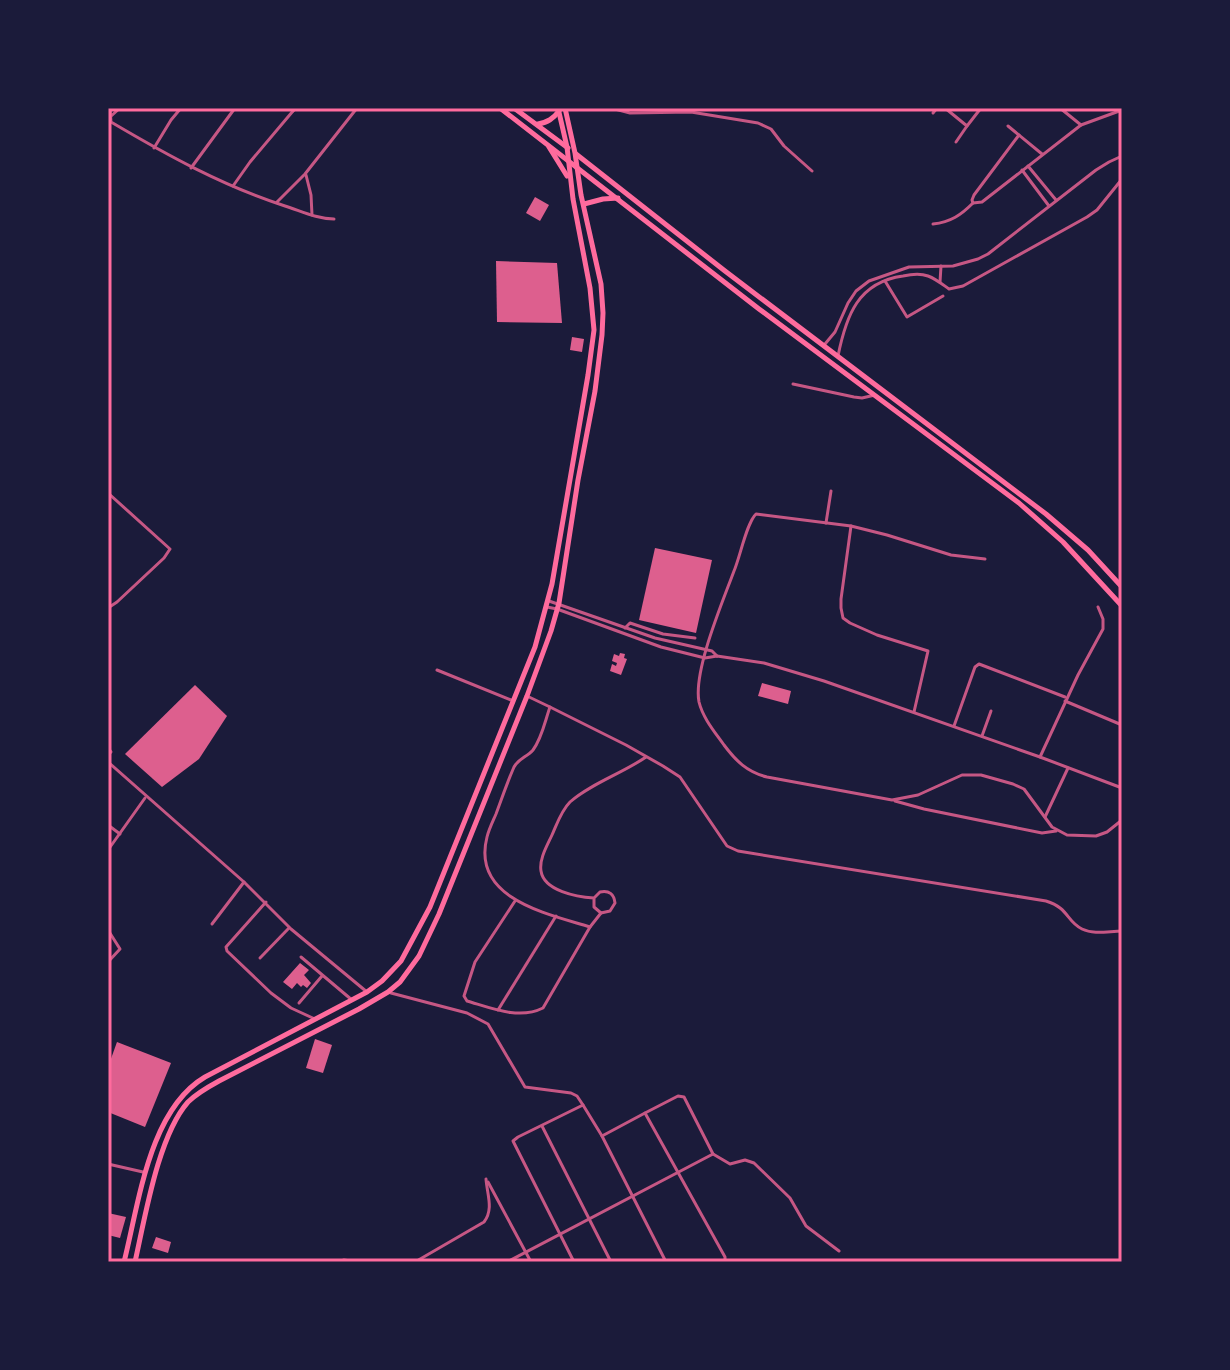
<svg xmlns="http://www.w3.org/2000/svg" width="1230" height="1370" font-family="'Fira Sans',sans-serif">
<rect width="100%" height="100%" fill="#1b1b3a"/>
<g fill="#dd5f8e">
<path d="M535,197L549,205L540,221L526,213Z"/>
<path d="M496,261L557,263L562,323L497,322Z"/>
<path d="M572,337L584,339L582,352L570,350Z"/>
<path d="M655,548L712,560L696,633L639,620Z"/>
<path d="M620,653L625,654L624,658L627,659L621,675L610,671L612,664L616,666L617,663L612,661L614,654L619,656Z"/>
<path d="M762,683L791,691L788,704L758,696Z"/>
<path d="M195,685L227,716L199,759L162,787L125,754Z"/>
<path d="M300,963L309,970L304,975L311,983L307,988L303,985L301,987L297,983L292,989L283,982Z"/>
<path d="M315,1039L332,1045L323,1073L306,1068Z"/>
<path d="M117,1042L171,1063L145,1127L108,1112V1067Z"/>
<path d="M108,1213L126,1217L120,1238L108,1235Z"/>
<path d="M156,1237L171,1242L168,1253L152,1248Z"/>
</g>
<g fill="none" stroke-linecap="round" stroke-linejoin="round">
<g stroke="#c65784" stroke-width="3">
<path d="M110,108L111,122C167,155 223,186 285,206C301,211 317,219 334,219"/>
<path d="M290,108L293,111L296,108"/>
<path d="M611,108L630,113L691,112L758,123L771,129L784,146L812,171"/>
<path d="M945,108L967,126L981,108"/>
<path d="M1060,108L1081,125"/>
<path d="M933,113L937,108"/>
<path d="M110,117L120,108"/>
<path d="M1008,126L1042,154"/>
<path d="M1019,135L974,195L972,200L973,203L982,202L1081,125L1122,110"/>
<path d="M956,142L967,126"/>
<path d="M154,148L171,120L181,108"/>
<path d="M1028,166L1056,200"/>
<path d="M191,168L235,108"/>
<path d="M1022,170L1049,206"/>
<path d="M306,175L311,195L312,215"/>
<path d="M233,186L250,162L293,111"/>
<path d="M277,202L305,174L357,108"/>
<path d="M933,224C951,222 961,215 973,203"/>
<path d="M885,281L907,317L943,296"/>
<path d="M940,282L941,266"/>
<path d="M825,344L835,332L848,303L856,291L869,281L909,267L953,266L978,259L988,254L1096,170L1109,162L1122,156"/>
<path d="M838,356C846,316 858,282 903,276C912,274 920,273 928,276C936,279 942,284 949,289L963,286L1087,217L1097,210L1122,179"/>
<path d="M793,384L854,397L862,398L875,395"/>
<path d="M108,493L170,549L164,558L117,602L108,608"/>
<path d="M826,523L831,491"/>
<path d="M851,526L841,599V608L843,618L850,623L877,635L928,651L914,712"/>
<path d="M985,559L951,555L887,535L851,526L756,514C747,522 740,557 734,571C723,601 693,671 699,702C703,718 714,731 724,745C736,761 747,772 767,777L892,800L918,795L962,775H981L1013,784L1024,789L1052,827L1067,835L1096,836L1107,832L1122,820"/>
<path d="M549,601L655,638L712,651L717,656"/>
<path d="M547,607L557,609L661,647L705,658L717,656L764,663L824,681L1040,757L1122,788"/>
<path d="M625,628L630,623L663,634L695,638"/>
<path d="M437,670L511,700"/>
<path d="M527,696L550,707C545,721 542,738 533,750C527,757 518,759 514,767C507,783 502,798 496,814C493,821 489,829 487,837C471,899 548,914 590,927L601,913"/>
<path d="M1065,701L1122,725"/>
<path d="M550,707L626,745L663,766L680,777L727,846L738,851L1046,901C1069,908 1066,921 1082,929C1094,935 1109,931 1122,931"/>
<path d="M954,726L975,667L979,664L1065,697"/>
<path d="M982,736L991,711"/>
<path d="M108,748L111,752L108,755"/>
<path d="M1040,757L1078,675L1103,629V619L1098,607"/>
<path d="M108,762L244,882L291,929L367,992"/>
<path d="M895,801L924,809L1042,833L1056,831"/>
<path d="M1045,817L1068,768"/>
<path d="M108,825L120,834"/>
<path d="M108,850L145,798"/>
<path d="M594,898V907L601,913L610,911L615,903C614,894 609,890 600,892L594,898C577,897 544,891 541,871C539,859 547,846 552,835C557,824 561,811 570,802C590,784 623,773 646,757"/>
<path d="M515,901L475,962L464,996L467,1001C491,1008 519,1020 543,1008L590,927"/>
<path d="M266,902L226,947L227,951L271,993L291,1008L315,1019"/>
<path d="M212,924L244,882"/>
<path d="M108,930L120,949L108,962"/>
<path d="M301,957L352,1000"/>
<path d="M260,958L289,928"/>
<path d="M391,993L467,1013L488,1024L525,1087L571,1093L577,1096L583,1105"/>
<path d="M299,1003L322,976"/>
<path d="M498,1010L556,916"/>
<path d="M542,1126L611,1262"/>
<path d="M602,1136L645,1113L725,1257V1262"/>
<path d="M713,1154L730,1164L745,1160L754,1163L790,1198L806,1226L839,1251"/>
<path d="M108,1164L143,1172"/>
<path d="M488,1182L531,1262"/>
<path d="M338,1262L344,1260L357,1262"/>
<path d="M415,1262L484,1222C494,1209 487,1194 486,1179"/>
<path d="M507,1262L713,1154L684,1097L678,1096L645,1113"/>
<path d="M574,1262L513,1141L518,1137L583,1105L602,1136L666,1262"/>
</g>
<g stroke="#ff6b9d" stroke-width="5">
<path d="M500,108L759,309L1019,503L1063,542L1122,606"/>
<path d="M514,108L568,148"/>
<path d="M538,124C548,122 553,119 559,111"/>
<path d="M549,147L567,176"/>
<path d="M576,154L725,271L1046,514L1088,550L1122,587"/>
<path d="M584,204L603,199L618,198"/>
<path d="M124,1262C139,1203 149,1110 205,1077L367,992L382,981L401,961L430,907L535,647L552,584L588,375L594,330L590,288L573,199L567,147L558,108"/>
<path d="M135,1262C145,1218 158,1136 188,1102C197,1093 208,1087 219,1081L359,1009L388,992L400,982L419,956L439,914L527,696L551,631L559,603L578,480L595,391L602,335L603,313L601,284L581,195L575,153L565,108"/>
</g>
</g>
<rect width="1230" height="1370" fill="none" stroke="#1b1b3a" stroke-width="220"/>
<rect x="110" y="110" width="1010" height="1150" fill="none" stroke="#ff6b9d" stroke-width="3"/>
</svg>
